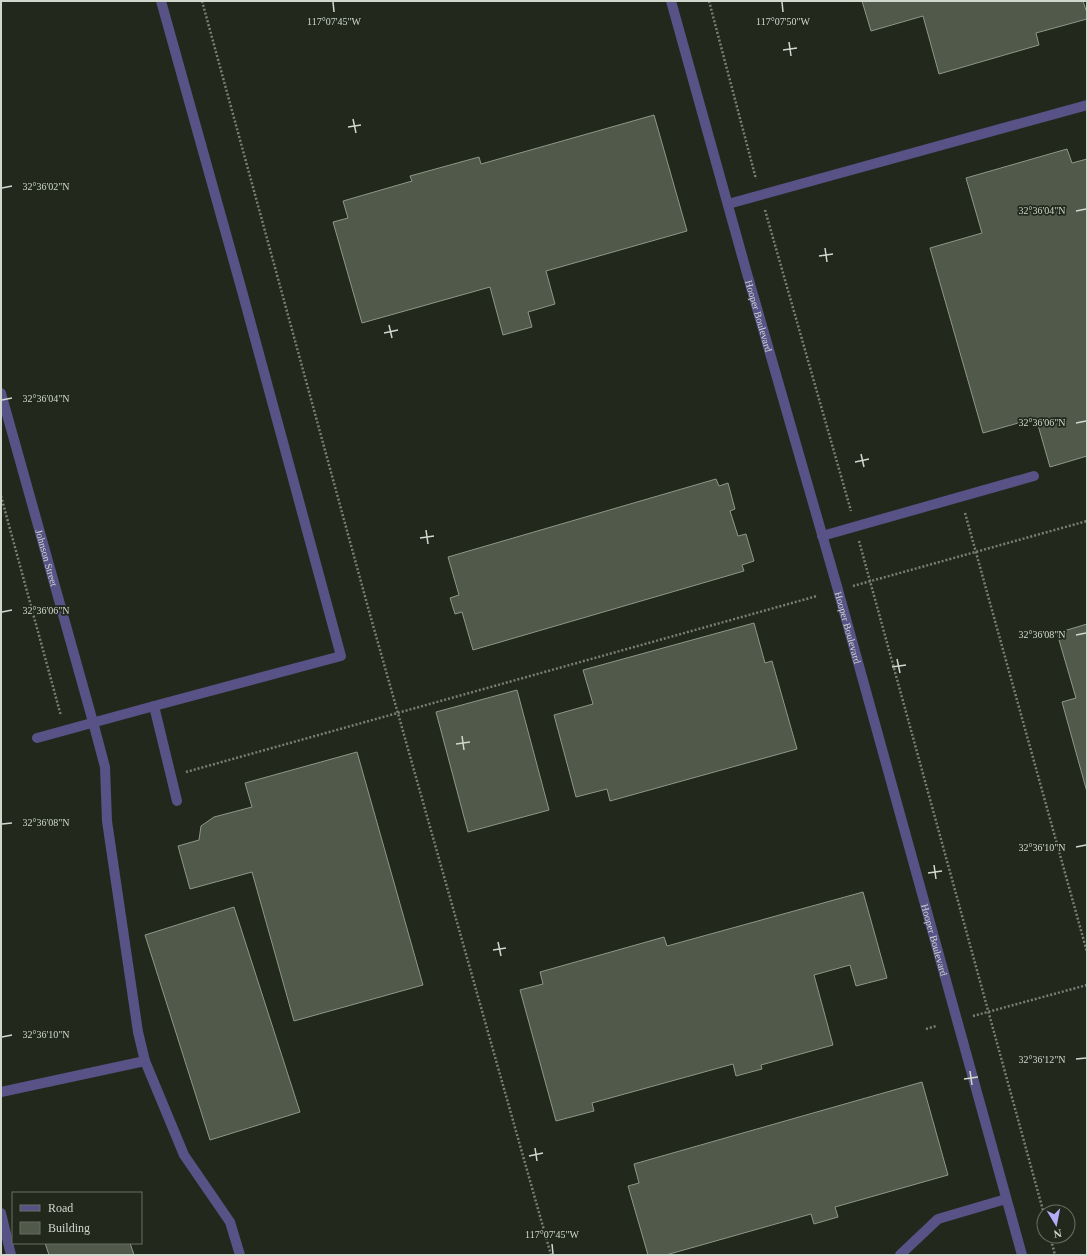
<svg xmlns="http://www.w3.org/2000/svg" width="1088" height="1256" font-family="'Times New Roman',serif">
<rect width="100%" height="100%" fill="#22291c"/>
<g fill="#51594a" stroke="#8f9787">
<path d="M862,1H1083L1087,13V19L1036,33L1039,45L939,74L923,16L871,31Z"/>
<path d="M654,115L687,231L546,271L555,304L528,312L532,327L503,335L490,287L362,323L333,222L348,218L343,201L412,181L410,176L479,157L481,164Z"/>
<path d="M1067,149L1072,163L1087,159V456L1050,467L1036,418L983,433L930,248L982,233L966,178Z"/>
<path d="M716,479L719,486L728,483L735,509L730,511L738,536L746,534L754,561L742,565L744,571L473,650L462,612L455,614L450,598L459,595L448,557Z"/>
<path d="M754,623L765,663L772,661L797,749L610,801L607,789L576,797L554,715L593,704L583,670Z"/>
<path d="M1087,624V792L1062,702L1076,698L1057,633Z"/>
<path d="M517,690L549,810L468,832L436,712Z"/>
<path d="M357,752L423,985L294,1021L252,872L190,889L178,846L199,840L201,826L214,817L252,807L245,783Z"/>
<path d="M863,892L887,978L856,986L850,965L814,975L833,1045L761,1065L762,1069L736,1076L733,1064L592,1103L594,1111L556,1121L520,990L543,984L540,972L664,937L667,946Z"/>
<path d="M234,907L300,1112L210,1140L145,935Z"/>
<path d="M922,1082L948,1175L835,1207L838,1217L814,1224L811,1214L666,1255H648L628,1186L639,1183L634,1164Z"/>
<path d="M45,1243H130L134,1255H49Z"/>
</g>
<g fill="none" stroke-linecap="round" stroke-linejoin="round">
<g stroke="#797f74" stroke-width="2.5" stroke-dasharray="2 2" stroke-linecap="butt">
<path d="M202,1L369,611L551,1255"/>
<path d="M709,1L756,179"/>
<path d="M765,210L851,511"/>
<path d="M1,496L61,716"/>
<path d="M965,513L1087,952"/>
<path d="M859,541L1044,1214"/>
<path d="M853,586L1087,521"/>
<path d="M186,772L817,596"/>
<path d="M973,1016L1087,985"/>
<path d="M926,1029L936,1026"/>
<path d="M1050,1236L1055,1255"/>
</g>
<g stroke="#585287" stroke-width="10">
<path d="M728,204L1087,105"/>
<path d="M822,536L1034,476"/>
<path d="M154,706L341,656L242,291L161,1"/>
<path d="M93,722L105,767L107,821L138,1032L145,1061L184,1155L230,1222L240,1255"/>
<path d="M37,738L154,706L177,801"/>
<path d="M1,1092L145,1061"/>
<path d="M1,1213L11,1255"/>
<path d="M900,1255L938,1219L1006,1199"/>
</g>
<g stroke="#585287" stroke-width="10">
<path id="s1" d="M671,1L746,270L838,590L1022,1255"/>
<path id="s2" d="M1,393L93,722"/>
</g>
</g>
<path fill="none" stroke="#d2d7ce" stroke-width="1.5" d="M333,2L334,12M782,2L783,12M789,42L791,56M783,50L797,48M353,119L356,133M348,127L361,125M2,188L12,186M1076,211L1086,209M825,248L827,262M819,256L833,254M389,325L392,338M384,333L398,330M2,400L12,398M1076,423L1086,421M861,454L864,467M855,462L869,459M426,530L428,544M420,538L434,536M2,612L12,610M1076,635L1086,633M897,659L900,673M892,667L906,665M462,736L464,750M456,744L470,742M2,824L12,823M1076,847L1086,845M934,865L936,879M928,873L942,871M498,942L501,956M493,950L506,948M2,1037L12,1035M1076,1059L1086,1058M970,1071L972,1085M964,1079L978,1077M535,1148L537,1161M529,1156L543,1153M552,1244L553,1254"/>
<g text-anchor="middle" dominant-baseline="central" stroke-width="3.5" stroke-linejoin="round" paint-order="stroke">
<g font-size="10" fill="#d2d7ce" stroke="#22291c">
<text stroke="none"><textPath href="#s1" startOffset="327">Hooper Boulevard</textPath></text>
<text stroke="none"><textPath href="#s2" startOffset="171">Johnson Street</textPath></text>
<text stroke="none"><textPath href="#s1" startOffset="651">Hooper Boulevard</textPath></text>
<text stroke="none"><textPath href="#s1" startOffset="975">Hooper Boulevard</textPath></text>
</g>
</g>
<g font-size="10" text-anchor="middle" fill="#d2d7ce" stroke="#22291c" stroke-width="3.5" stroke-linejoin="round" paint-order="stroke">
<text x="334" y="25">117°07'45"W</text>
<text x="783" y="25">117°07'50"W</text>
<text x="46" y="190">32°36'02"N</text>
<text x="1042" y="214">32°36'04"N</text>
<text x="46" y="402">32°36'04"N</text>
<text x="1042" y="426">32°36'06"N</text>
<text x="46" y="614">32°36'06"N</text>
<text x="1042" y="638">32°36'08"N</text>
<text x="46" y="826">32°36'08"N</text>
<text x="1042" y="851">32°36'10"N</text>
<text x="46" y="1038">32°36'10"N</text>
<text x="1042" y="1063">32°36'12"N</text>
<text x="552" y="1238">117°07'45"W</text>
</g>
<rect width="1088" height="1256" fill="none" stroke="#d2d7ce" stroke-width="4"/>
<rect x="12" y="1192" width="130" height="52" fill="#22291c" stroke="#686f63"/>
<rect x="20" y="1205" width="20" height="6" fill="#585287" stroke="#686f63"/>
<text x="48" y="1212" font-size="12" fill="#d2d7ce">Road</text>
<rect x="20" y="1222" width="20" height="12" fill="#51594a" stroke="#686f63"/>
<text x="48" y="1232" font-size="12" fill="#d2d7ce">Building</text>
<g transform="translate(1056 1224) rotate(170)"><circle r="19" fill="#22291c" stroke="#686f63"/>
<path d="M0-3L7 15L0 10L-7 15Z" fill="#b4acf9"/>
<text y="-6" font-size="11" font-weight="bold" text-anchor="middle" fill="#d2d7ce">N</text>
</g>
</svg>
